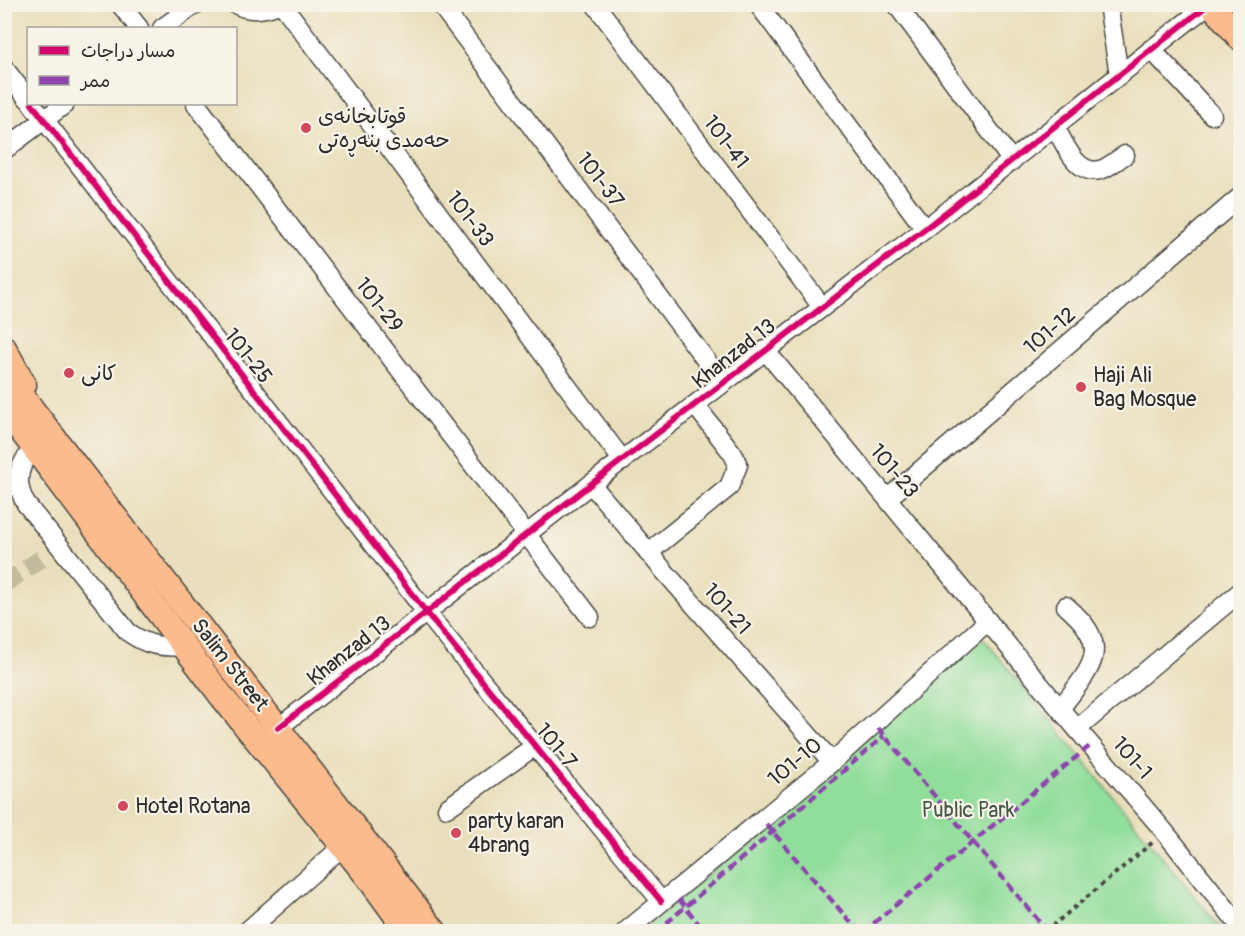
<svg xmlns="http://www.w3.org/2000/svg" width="1245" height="936" font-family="Pangolin,'Playpen Sans Arabic',sans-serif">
<rect width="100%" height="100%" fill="#f7f3e8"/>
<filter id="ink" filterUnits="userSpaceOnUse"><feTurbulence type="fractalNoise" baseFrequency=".0167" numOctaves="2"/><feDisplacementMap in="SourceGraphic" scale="12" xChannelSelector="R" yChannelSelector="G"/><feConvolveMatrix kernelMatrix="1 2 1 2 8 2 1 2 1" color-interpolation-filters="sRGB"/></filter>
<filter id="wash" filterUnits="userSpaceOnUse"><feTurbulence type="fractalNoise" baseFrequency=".008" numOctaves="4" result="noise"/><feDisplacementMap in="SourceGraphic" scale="24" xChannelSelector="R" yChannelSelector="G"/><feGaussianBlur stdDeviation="1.35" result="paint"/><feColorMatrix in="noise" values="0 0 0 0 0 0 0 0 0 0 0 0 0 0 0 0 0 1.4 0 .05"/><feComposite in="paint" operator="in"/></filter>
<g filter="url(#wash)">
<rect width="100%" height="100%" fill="#eadfbc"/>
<path fill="#91de9b" stroke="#5e8463" stroke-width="1.5" d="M983,638L1223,931L641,932Z"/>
</g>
<g filter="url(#ink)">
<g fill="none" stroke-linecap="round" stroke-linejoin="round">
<path stroke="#c4bb9f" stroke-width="18" stroke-dasharray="18 9" stroke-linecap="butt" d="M4,584L48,554"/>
<g stroke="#484641" stroke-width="21">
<g id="minor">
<path d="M120,4L139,28"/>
<path d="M235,4C249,12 264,10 279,4"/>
<path d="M282,4L623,461"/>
<path d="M440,4L723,383"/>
<path d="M595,4L822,307"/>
<path d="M758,4L925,229"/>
<path d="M896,4L1012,161"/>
<path d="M1108,4L1119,75"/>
<path d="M162,28L196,4"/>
<path d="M1151,49L1212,115"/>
<path d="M4,68L28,99"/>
<path d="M32,104L426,612L661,901"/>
<path d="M196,104L590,617"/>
<path d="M1055,127C1064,142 1076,176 1100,170C1108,168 1118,159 1125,155"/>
<path d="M4,150L65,104"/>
<path d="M765,350L1060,709L1164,831L1240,926"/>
<path d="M35,448C17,464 14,483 26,504L128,632C146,645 161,648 183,646"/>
<path d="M591,484L665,572L832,762"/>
<path d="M888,498L1240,197"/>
<path d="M648,553L729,487L738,465L733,454L695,405"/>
<path d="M1060,709C1091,667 1115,648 1066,606"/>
<path d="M278,728L591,484L925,229L1209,4"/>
<path d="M1077,729L1240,592"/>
<path d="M447,808L535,746"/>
<path d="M246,932L343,846"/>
<path d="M625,932L832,762L988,621"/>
</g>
</g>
<g stroke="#484641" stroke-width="27">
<g id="major">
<path d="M1211,4L1240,38"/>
<path d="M4,348L24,385"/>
<path d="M4,373L435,932"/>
<path d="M4,408L223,698L368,877L408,932"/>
</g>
</g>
<path stroke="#484641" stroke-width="4" stroke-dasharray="4.5 4.5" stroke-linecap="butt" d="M1045,932L1153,842"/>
<use href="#minor" stroke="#fff" stroke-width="18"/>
<use href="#major" stroke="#fbbb8d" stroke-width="24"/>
<g stroke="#8e44ad" stroke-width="4.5" stroke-dasharray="9 4.5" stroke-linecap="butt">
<path d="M878,728L1048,932"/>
<path d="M766,824L859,932"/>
<path d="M679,899L705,932"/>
<path d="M656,932L884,736"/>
<path d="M863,932L1091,745"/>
</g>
<g stroke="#f7f3e8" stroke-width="10">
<g id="cycleway">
<path d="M32,104L426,612L661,901"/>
<path d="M278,728L591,484L925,229L1209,4"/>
</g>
</g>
<use href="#cycleway" stroke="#d6006c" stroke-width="6"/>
</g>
</g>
<g fill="#d1495b" stroke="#f7f3e8" stroke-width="2">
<circle cx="306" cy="128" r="6"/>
<circle cx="69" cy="373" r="6"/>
<circle cx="1081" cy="387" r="6"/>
<circle cx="123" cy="806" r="6"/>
<circle cx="456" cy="833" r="6"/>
</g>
<g text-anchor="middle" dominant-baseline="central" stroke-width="4.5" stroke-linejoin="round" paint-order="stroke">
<g font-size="21" fill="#2b2b2b" stroke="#f7f3e8" text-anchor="start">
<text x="318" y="116">قوتابخانەی<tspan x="318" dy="24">حەمدی بنەڕەتی</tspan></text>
<text x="81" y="373">کانی</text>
<text x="1093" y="375">Haji Ali<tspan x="1093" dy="24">Bag Mosque</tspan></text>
<text x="135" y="806">Hotel Rotana</text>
<text x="468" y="821">party karan<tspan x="468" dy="24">4brang</tspan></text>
</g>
<g font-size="21" fill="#2b2b2b" stroke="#f7f3e8">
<text transform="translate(726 142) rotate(53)">101-41</text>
<text transform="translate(600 180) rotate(53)">101-37</text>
<text transform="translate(470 219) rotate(53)">101-33</text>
<text transform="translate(379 305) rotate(52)">101-29</text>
<text transform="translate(1050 331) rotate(-40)">101-12</text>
<text transform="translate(734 354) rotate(-38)">Khanzad 13</text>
<text transform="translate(248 356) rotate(52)">101-25</text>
<text transform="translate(894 471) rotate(50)">101-23</text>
<text transform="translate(727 609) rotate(49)">101-21</text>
<text transform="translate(349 651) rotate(-38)">Khanzad 13</text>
<text transform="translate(230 665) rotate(52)">Salim Street</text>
<text transform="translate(556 746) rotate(51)">101-7</text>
<text transform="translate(1132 758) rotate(49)">101-1</text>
<text transform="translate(795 762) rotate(-40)">101-10</text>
</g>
<g font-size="21" fill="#445847" stroke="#f7f3e8">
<text x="968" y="810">Public Park</text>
</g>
</g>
<rect width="1245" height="936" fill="none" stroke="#f7f3e8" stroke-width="24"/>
<rect x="27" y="27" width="210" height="78" fill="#f7f3e8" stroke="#a5a39c" stroke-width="1.5"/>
<rect x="39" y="46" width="30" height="9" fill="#d6006c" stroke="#a5a39c" stroke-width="1.5"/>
<text x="81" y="57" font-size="18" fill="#2b2b2b">مسار دراجات</text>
<rect x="39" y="76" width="30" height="9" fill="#8e44ad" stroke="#a5a39c" stroke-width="1.5"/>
<text x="81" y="87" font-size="18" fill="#2b2b2b">ممر</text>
</svg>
